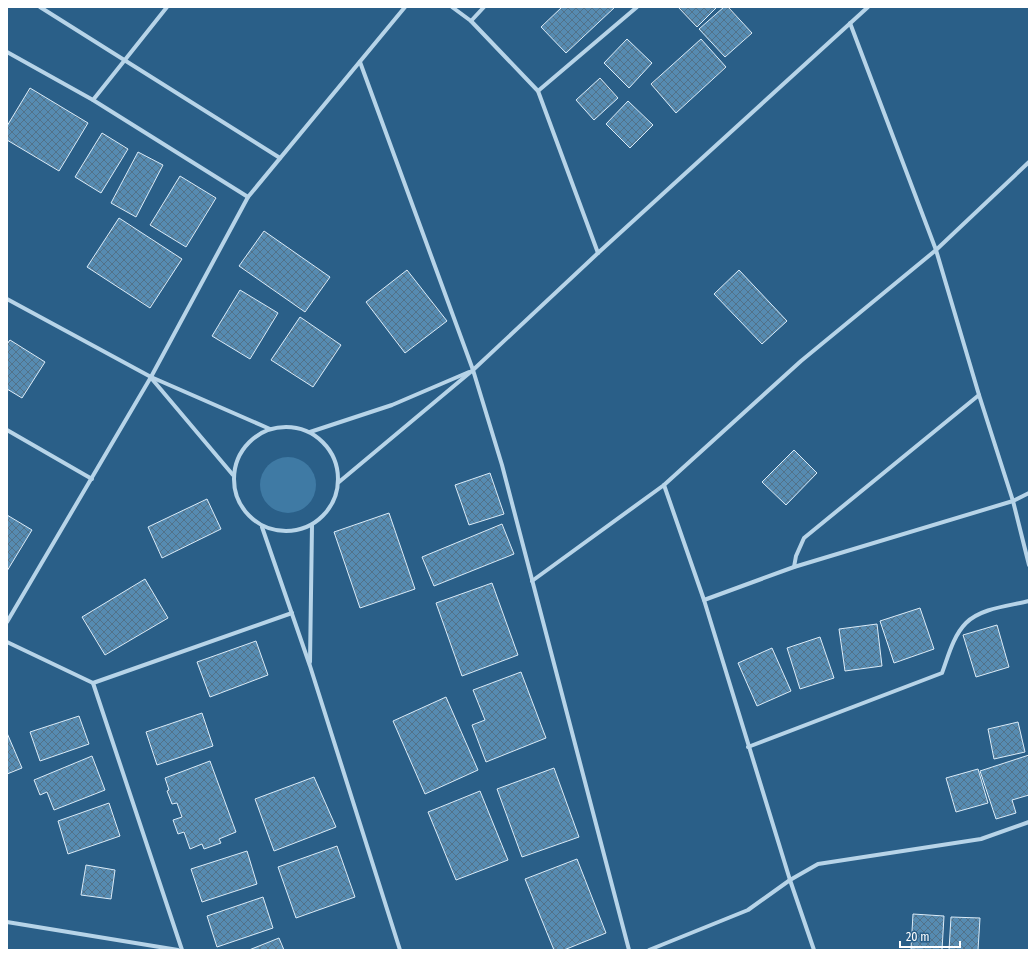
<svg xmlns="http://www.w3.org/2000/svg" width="1036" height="957" font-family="'Fira Sans Condensed',sans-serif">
<defs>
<pattern id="building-cross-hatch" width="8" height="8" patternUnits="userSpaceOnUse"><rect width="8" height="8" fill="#568bb1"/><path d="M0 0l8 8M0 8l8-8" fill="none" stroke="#527289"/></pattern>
</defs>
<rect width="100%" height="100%" fill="#2a5f88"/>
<circle fill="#3f7aa4" cx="288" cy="485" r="28"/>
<g fill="url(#building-cross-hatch)" stroke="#dbebf7">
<path d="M562,7H615L566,53L541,27Z"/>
<path d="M678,7H717L697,27Z"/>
<path d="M724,7H728L752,33L725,57L699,29Z"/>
<path d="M627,39L652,63L629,88L604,63Z"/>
<path d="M701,39L726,67L676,113L651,84Z"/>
<path d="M600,78L618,98L594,120L576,100Z"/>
<path d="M30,88L88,123L59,171L7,140V126Z"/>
<path d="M628,101L653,125L630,148L606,124Z"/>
<path d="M102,133L128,149L101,193L75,177Z"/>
<path d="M138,152L163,165L136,217L111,203Z"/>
<path d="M180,176L216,198L186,247L150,225Z"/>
<path d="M119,218L182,259L150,308L87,267Z"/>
<path d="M264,231L330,277L305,312L239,266Z"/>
<path d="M407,270L447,321L405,353L366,302Z"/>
<path d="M739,270L787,321L762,344L714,294Z"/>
<path d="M240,290L278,313L250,359L212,336Z"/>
<path d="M300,317L341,345L313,387L271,360Z"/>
<path d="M10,340L45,362L22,398L7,389V344Z"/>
<path d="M794,450L817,473L786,505L762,482Z"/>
<path d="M490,473L504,514L469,525L455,485Z"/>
<path d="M207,499L221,529L162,558L148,527Z"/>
<path d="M389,513L415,589L360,608L334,532Z"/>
<path d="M7,515L32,530L7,571Z"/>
<path d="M502,524L514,554L434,586L422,557Z"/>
<path d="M145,579L168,618L105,655L82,617Z"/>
<path d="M492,583L518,655L462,676L436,603Z"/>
<path d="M920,608L934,649L894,663L880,621Z"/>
<path d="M877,624L882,666L845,671L839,629Z"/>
<path d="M997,625L1009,667L976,677L963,635Z"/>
<path d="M820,637L834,678L800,689L787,648Z"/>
<path d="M256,641L268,675L210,697L197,662Z"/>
<path d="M772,648L791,691L757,706L738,663Z"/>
<path d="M521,672L546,738L486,762L472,725L485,720L473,690Z"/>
<path d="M446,697L478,770L425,794L393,721Z"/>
<path d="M202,713L213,746L157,765L146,732Z"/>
<path d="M79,716L89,744L40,761L30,732Z"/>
<path d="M1018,722L1025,752L994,759L988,729Z"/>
<path d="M7,733L22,768L7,774Z"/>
<path d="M1029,755V795L1012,800L1016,813L996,819L980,771Z"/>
<path d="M92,756L105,790L54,810L47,792L40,795L34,780Z"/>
<path d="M210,761L236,832L219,839L221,843L204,849L202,844L190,849L184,832L178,834L173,820L182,817L177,803L172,804L167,791L169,790L165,778Z"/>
<path d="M554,768L579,837L522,857L497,789Z"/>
<path d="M978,769L988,803L956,812L946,778Z"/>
<path d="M314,777L336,827L274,851L255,799Z"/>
<path d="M480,791L508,860L456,880L428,812Z"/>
<path d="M109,803L120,836L68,854L58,821Z"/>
<path d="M337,846L355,897L296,918L278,867Z"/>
<path d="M247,851L257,884L202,902L191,869Z"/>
<path d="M577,859L606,933L564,950H554L525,879Z"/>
<path d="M86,865L115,870L111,899L81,895Z"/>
<path d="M263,897L273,928L217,947L207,916Z"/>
<path d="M913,914L944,916L942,950L911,949Z"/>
<path d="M951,917L980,918L978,950H949Z"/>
<path d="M279,938L284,950H249Z"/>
</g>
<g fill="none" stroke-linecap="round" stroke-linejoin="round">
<g stroke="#b7d4e8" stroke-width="4">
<path d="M40,7L280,158"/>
<path d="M452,7L471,21L538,91L598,253"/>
<path d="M471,21L484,7"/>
<path d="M850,23L936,250L979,395L1013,501L1029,565"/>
<path d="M7,52L93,100L248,197"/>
<path d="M360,62L473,370L502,465L629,950"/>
<path d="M538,91L637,7"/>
<path d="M93,100L167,7"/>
<path d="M7,299L151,377L270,429"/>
<path d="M152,379L233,475"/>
<circle cx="286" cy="479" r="52"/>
<path d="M7,430L92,479"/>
<path d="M310,432L392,405L469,372"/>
<path d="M339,482L473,370L598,253L868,7"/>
<path d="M664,485L704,600L790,880L814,950"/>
<path d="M262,527L310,666L400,950"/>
<path d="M794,567L796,556L804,538L979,395"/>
<path d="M532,581L664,485L801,361L936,250L1029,162"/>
<path d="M704,600L794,567L1013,501L1029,493"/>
<path d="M7,622L151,377L248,197L405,7"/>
<path d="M7,642L93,683L182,950"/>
<path d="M310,662L312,525"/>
<path d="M93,683L292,613"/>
<path d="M748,747L942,673C948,657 953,636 966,623C981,608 1009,606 1029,601"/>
<path d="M7,922L178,950"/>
<path d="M649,950L748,910L790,880L818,864L981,839L1029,822"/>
</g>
</g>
<rect width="1036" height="957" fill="none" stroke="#ffffff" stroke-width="16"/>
<path d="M900 941v6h60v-6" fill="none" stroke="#ffffff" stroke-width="2"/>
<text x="906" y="941" font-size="12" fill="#ffffff" stroke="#2a5f88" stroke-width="3" paint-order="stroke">20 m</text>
</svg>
